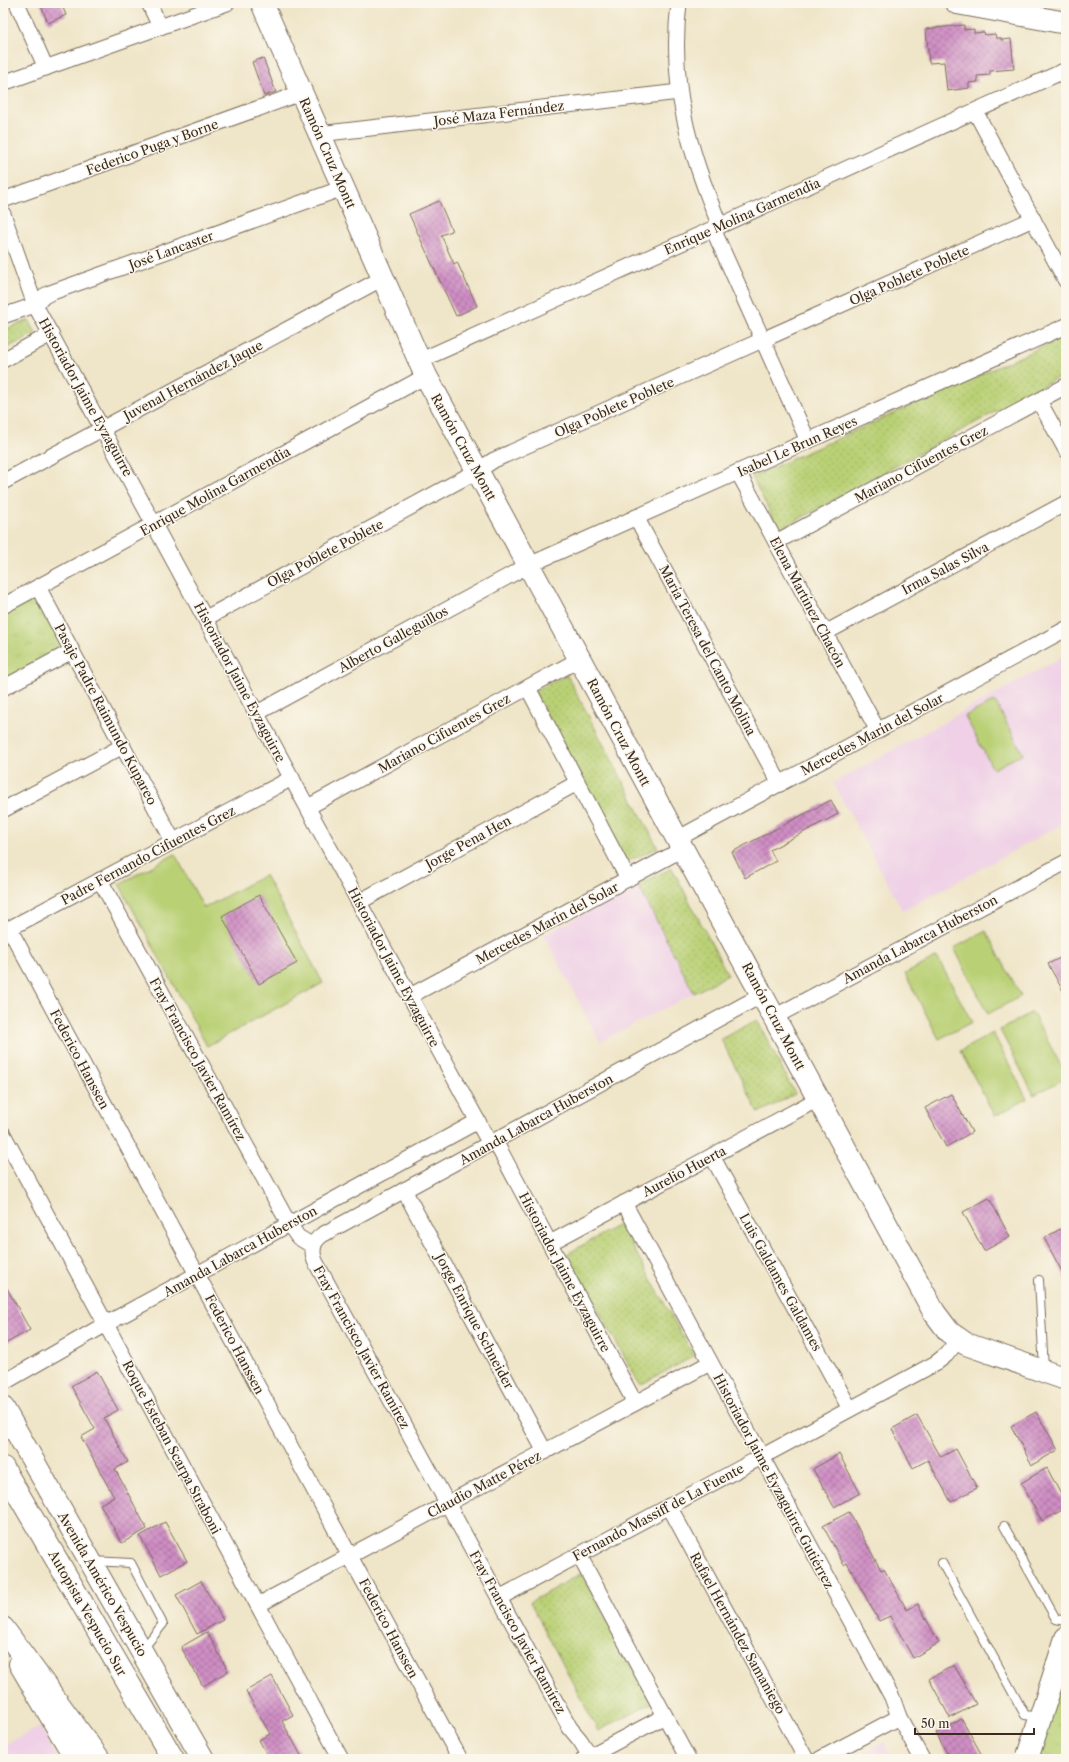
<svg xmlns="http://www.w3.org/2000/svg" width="1069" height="1762" font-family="'Libre Caslon Text',serif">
<defs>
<pattern id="grass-tufts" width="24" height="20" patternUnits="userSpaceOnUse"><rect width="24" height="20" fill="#b9d075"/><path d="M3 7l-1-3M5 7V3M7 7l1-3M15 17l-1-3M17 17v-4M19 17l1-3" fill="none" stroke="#a0b365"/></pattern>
<pattern id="park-dots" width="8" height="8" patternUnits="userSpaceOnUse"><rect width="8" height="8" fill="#b9d075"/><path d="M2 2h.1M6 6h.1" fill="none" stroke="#a0b365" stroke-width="1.8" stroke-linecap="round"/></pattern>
<pattern id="building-cross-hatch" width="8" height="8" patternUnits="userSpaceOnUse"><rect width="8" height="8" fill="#cf8ec4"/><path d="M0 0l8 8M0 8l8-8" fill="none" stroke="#a9749f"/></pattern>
</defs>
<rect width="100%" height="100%" fill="#fbf7ec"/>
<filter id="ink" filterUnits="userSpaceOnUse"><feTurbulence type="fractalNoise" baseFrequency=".025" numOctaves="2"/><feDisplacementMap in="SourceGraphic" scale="8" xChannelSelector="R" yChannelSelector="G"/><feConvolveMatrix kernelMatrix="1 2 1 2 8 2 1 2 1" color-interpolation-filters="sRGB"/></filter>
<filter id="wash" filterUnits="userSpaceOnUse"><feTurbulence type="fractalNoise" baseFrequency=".012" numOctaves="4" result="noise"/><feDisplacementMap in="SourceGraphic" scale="16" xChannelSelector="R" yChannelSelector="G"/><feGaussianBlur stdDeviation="0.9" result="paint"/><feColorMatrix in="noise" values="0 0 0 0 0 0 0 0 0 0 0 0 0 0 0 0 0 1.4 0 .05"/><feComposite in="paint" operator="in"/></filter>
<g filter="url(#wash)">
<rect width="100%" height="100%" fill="#efe5c8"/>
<g fill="#efd0e6">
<path d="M1066,655V822L903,911L833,783Z"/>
<path d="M638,885L694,993L600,1042L544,935Z"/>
<path d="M40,1727L58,1759H3V1745Z"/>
<path d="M884,1742L893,1759H853Z"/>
</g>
<g fill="url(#grass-tufts)" stroke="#7a7d4a">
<path d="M35,592L65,650L3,683V610Z"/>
<path d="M1066,1661V1759H1034Z"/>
</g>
<g fill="url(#park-dots)" stroke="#7a7d4a">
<path d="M29,320L36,333L3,350V330Z"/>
<path d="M1066,336V373L779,530L752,477Z"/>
<path d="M567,675L658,848L626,862L534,691Z"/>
<path d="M672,868L728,975L694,993L638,885Z"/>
<path d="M757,1020L795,1094L758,1113L721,1039Z"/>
<path d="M620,1224L694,1356L640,1385L567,1254Z"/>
<path d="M582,1573L652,1703L598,1731L530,1602Z"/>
</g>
<g fill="#b9d075" stroke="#7a7d4a">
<path d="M995,701L1023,754L993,769L965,716Z"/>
<path d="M175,854L204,908L265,875L323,983L207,1046L119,884Z"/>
<path d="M986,931L1021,996L988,1014L954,948Z"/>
<path d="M937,957L972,1022L939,1039L905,974Z"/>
<path d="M1032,1012L1066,1075V1078L1034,1095L1000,1030Z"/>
<path d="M993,1033L1027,1099L995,1116L960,1051Z"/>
</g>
<g id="blocks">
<g fill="url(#building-cross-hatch)">
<path d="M40,3H61L66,15L48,23Z"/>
<path d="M964,25V30L974,29V33L984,32L985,35L995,34L996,38H1001V40L1011,39L1014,69L990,71V75L977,76L978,82L969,83V88L947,91L944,62L929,63L926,29Z"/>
<path d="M263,58L276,92L264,96L252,62Z"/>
<path d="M439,201L452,231L441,235L454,264L457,262L477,306L456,316L409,214Z"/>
<path d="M831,800L838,814L770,850L776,861L745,878L732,852Z"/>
<path d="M259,895L297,963L259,984L222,916Z"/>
<path d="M1066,955V996L1048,964Z"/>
<path d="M951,1094L972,1132L946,1147L925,1108Z"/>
<path d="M989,1198L1010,1237L984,1251L963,1212Z"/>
<path d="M1066,1226V1279L1044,1238Z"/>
<path d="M3,1281L30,1330L3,1345Z"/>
<path d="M97,1371L118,1410L104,1418L128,1462L115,1469L147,1529L122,1543L100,1504L114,1497L81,1437L95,1429L71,1386Z"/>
<path d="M1036,1412L1058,1450L1032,1465L1011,1426Z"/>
<path d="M917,1415L941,1457L956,1449L977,1488L951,1502L928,1460L913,1468L892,1429Z"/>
<path d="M839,1454L860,1493L834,1507L813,1469Z"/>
<path d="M1047,1468L1066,1504V1508L1042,1521L1021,1483Z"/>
<path d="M849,1512L881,1570L884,1569L907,1610L918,1604L939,1643L913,1658L890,1616L879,1621L847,1563L844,1565L823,1526Z"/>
<path d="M165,1522L187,1561L161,1575L140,1536Z"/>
<path d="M201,1581L223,1620L197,1634L176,1595Z"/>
<path d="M207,1632L228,1671L203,1686L181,1647Z"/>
<path d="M954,1665L976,1704L950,1718L929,1679Z"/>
<path d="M272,1676L293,1715L282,1721L303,1759H269L259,1740L270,1734L246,1691Z"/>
<path d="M962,1719L984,1759H950L936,1733Z"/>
</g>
</g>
</g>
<g filter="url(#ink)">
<use href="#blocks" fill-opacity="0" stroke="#7a6b5a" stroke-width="1"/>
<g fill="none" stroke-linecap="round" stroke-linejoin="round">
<g stroke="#7a6b5a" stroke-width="10">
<g id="lane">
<path d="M1039,1280L1044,1370"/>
<path d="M1004,1526L1056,1619L1066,1621"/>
<path d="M92,1561L131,1563L163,1624L142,1650"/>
<path d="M942,1563L1025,1715L1040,1717"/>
</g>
</g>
<g stroke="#7a6b5a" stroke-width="17">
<g id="street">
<path d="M17,3L46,68"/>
<path d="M149,3L160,27"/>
<path d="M679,3C669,85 689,151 720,226"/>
<path d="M3,83L227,3"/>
<path d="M975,111L1066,281"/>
<path d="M319,134L679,92"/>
<path d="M3,200L301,93"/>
<path d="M3,214L35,305L490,1144"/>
<path d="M713,229L808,441"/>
<path d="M3,316L35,305L44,296L50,293L343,188"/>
<path d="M3,360L51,334"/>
<path d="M419,361L1066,70"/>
<path d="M1039,401L1066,450"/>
<path d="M738,472L878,731"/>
<path d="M3,482L383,278"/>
<path d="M636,517L780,784"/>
<path d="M776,542L1066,386"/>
<path d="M38,587L173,841"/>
<path d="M3,606L426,376"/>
<path d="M206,618L477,471L494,460L1033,219"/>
<path d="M825,633L1066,503"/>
<path d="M3,688L72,651"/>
<path d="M528,688L628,879"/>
<path d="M257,713L529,565L1066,326"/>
<path d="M308,807L580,659"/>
<path d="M3,810L123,746"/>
<path d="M677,839L1066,629"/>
<path d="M100,880L289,1224L298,1237L313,1246"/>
<path d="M359,902L577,783"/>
<path d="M9,928L460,1759"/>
<path d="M3,932L292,778"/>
<path d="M410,996L683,849"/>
<path d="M774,1017L1066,862"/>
<path d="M3,1134L341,1759"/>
<path d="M495,1141L635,1403"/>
<path d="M712,1156L850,1409"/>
<path d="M404,1190L545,1452"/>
<path d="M624,1203L892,1697L899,1717L922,1759"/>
<path d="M550,1243L818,1099"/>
<path d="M3,1383L106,1324L478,1121"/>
<path d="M669,1506L806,1759"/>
<path d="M579,1555L688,1759"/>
<path d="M499,1598L936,1363L946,1355L958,1340"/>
<path d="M258,1605L710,1363"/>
<path d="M590,1756L580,1740L570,1728L315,1261C311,1251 313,1241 322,1235L762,995"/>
<path d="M584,1759L665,1716"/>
<path d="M820,1759L899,1717"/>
</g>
</g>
<g stroke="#7a6b5a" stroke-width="24">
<g id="secondary">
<path d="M262,3L426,376L934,1312L949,1332L966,1344L1066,1379"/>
<path d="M957,3L1066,23"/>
<path d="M1027,1759L1066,1638"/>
</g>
</g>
<g stroke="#7a6b5a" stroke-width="24">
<g id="primary">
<path d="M3,1408L203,1759"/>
<path d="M20,1664L76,1759"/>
</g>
</g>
<g stroke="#7a6b5a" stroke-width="24">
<g id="highway">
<path d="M3,1468L173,1759"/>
<path d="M3,1628L99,1759"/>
</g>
</g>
<use href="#lane" stroke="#fff" stroke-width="8"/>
<use href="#street" stroke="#fff" stroke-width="15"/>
<use href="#secondary" stroke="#fff" stroke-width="22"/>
<use href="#primary" stroke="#fff" stroke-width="22"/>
<use href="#highway" stroke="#fff" stroke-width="22"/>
</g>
</g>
<g text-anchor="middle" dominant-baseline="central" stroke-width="3" stroke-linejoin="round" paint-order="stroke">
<g font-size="13" fill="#3b2a1e" stroke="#fbf7ec">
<text transform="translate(499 113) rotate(-7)">José Maza Fernández</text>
<text transform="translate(152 147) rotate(-20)">Federico Puga y Borne</text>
<text transform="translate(328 153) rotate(66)">Ramón Cruz Montt</text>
<text transform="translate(742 216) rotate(-24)">Enrique Molina Garmendia</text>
<text transform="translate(171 250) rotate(-20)">José Lancaster</text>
<text transform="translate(909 275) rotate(-24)">Olga Poblete Poblete</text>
<text transform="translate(193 380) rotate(-28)">Juvenal Hernández Jaque</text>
<text transform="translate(86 397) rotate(61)">Historiador Jaime Eyzaguirre</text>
<text transform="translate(614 407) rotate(-24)">Olga Poblete Poblete</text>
<text transform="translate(797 446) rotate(-24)">Isabel Le Brun Reyes</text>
<text transform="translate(464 447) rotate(61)">Ramón Cruz Montt</text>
<text transform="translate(921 464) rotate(-28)">Mariano Cifuentes Grez</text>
<text transform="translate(215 491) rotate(-29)">Enrique Molina Garmendia</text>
<text transform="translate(325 553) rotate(-28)">Olga Poblete Poblete</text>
<text transform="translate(945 568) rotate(-28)">Irma Salas Silva</text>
<text transform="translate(808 602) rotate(62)">Elena Martínez Chacón</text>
<text transform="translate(393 639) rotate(-29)">Alberto Galleguillos</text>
<text transform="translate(708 650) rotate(62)">María Teresa del Canto Molina</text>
<text transform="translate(240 682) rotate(62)">Historiador Jaime Eyzaguirre</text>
<text transform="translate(106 714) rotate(62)">Pasaje Padre Raimundo Kupareo</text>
<text transform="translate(619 732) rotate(62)">Ramón Cruz Montt</text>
<text transform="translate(444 733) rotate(-29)">Mariano Cifuentes Grez</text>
<text transform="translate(872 734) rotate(-28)">Mercedes Marín del Solar</text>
<text transform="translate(468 842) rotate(-29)">Jorge Pena Hen</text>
<text transform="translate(148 855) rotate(-28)">Padre Fernando Cifuentes Grez</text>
<text transform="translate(547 923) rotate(-28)">Mercedes Marín del Solar</text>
<text transform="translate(920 939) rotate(-28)">Amanda Labarca Huberston</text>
<text transform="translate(394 967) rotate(62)">Historiador Jaime Eyzaguirre</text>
<text transform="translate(774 1016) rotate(62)">Ramón Cruz Montt</text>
<text transform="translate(80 1059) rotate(62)">Federico Hanssen</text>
<text transform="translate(198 1059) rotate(61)">Fray Francisco Javier Ramírez</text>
<text transform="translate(536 1119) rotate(-29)">Amanda Labarca Huberston</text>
<text transform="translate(684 1171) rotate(-28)">Aurelio Huerta</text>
<text transform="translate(240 1251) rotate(-29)">Amanda Labarca Huberston</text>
<text transform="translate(565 1272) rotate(62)">Historiador Jaime Eyzaguirre</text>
<text transform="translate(781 1282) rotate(61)">Luis Galdames Galdames</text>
<text transform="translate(475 1321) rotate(62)">Jorge Enrique Schneider</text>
<text transform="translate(235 1344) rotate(62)">Federico Hanssen</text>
<text transform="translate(362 1347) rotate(61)">Fray Francisco Javier Ramírez</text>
<text transform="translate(172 1447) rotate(62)">Roque Esteban Scarpa Straboni</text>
<text transform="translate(774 1481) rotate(62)">Historiador Jaime Eyzaguirre Gutiérrez</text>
<text transform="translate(484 1484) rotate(-28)">Claudio Matte Pérez</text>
<text transform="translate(658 1512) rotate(-28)">Fernando Massiff de La Fuente</text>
<text transform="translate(103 1584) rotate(60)">Avenida Américo Vespucio</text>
<text transform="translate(88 1613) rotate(60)">Autopista Vespucio Sur</text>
<text transform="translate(389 1628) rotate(62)">Federico Hanssen</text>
<text transform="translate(518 1632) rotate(61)">Fray Francisco Javier Ramírez</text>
<text transform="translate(738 1633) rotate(61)">Rafael Hernández Samaniego</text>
</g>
</g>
<rect width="1069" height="1762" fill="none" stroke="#fbf7ec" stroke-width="16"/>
<path d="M915 1728v6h119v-6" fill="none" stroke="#3b2a1e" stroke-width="2"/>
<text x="921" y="1728" font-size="12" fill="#3b2a1e" stroke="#fbf7ec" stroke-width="3" paint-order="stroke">50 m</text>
</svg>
